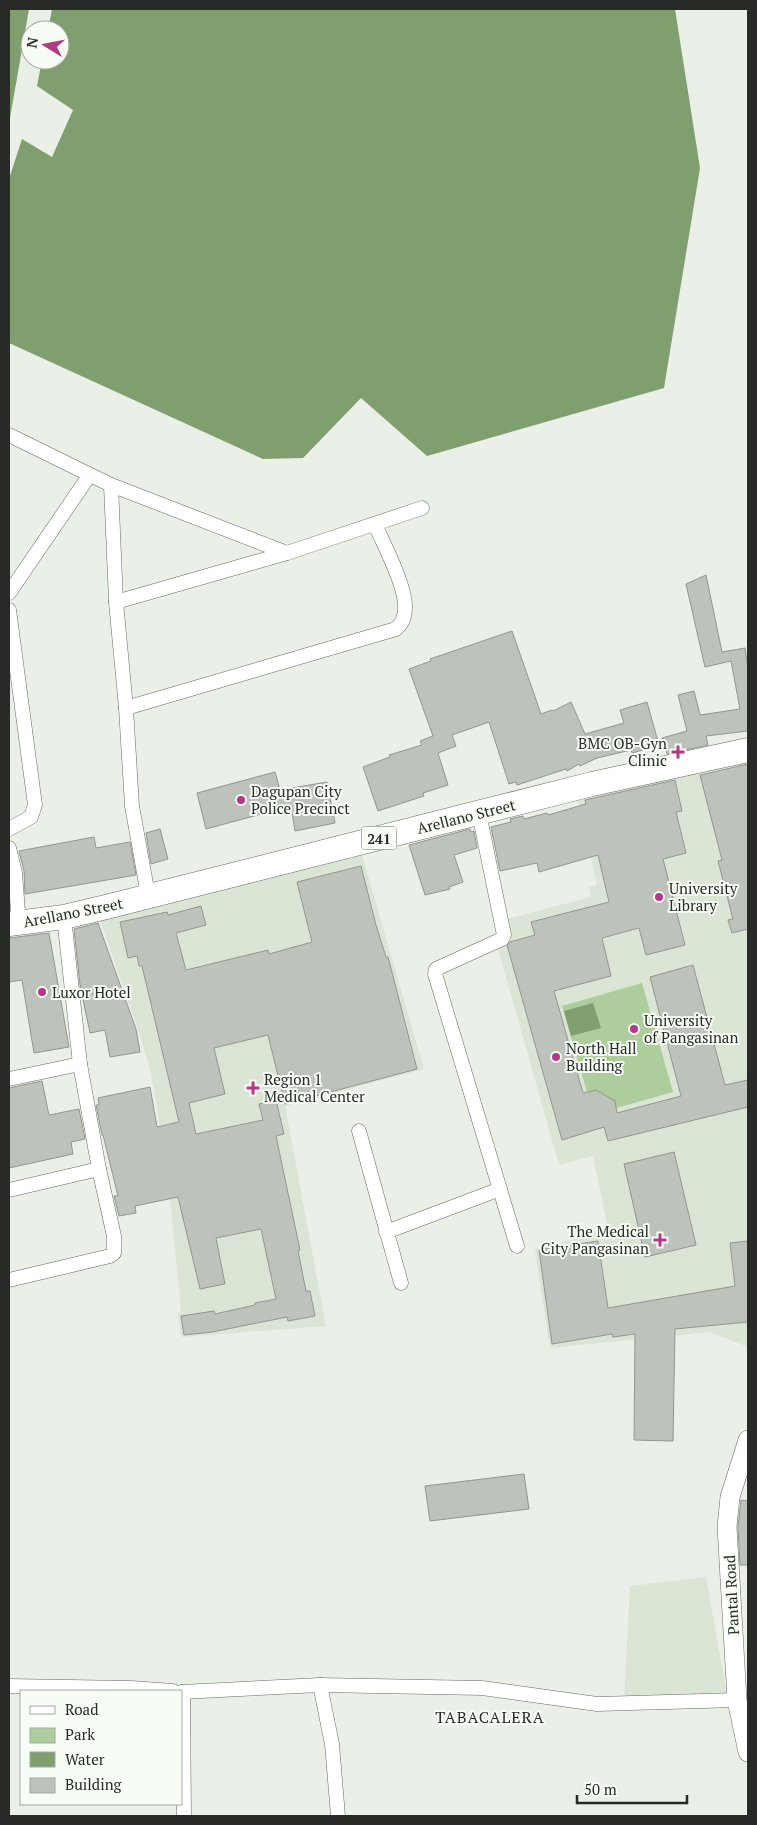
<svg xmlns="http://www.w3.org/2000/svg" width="757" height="1825" font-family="'PT Serif',serif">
<rect width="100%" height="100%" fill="#eaefe7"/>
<g fill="#dbe5d6">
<path d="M698,764L719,850L748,843V1347L710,1332L550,1348L535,1250L608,1229L593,1156L559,1165L496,942L506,919L591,897L589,887L597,885L576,793Z"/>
<path d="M362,855L424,1069L285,1106L326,1326L181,1337L178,1313L181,1312L171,1208L157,1107L150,1070L141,1038L100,920L198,894Z"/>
<path d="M706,1577L727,1694L624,1701L630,1586Z"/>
</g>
<path fill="#adcd9c" d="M642,983L673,1092L616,1108L615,1101L596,1090L587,1092L562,1006Z"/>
<g fill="#7fa06e">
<path d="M9,9H29L9,124Z"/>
<path d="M52,9H675L700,168L664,388L427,456L361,398L303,458L263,459L9,343V179L22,139L52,157L73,110L37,86L42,60H60V30H48Z"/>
<path d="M593,1003L601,1028L571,1036L564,1011Z"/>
</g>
<g fill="#bdc3bb" stroke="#91968e">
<path d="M706,575L722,652L745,648L748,668V731L706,736L708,745L667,754L662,738L687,731L678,695L694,691L700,715L740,709L731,661L705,667L686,584Z"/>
<path d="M512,631L541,714L552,710L553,711L571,702L585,734L624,723L620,710L647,702L659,745L632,753L631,750L597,758L580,766L579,764L567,771L566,769L517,785L516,782L509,784L489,722L452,735L456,746L438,753L448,785L423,793L424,796L378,811L363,767L390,757L389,755L422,745L420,741L433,736L409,669L431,661L430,659Z"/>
<path d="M748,764V929L732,933L728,920L733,919L718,861L722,860L700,775Z"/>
<path d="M275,772L280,790L327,782L335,823L295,831L291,806L206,829L197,793Z"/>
<path d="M675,780L682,811L676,812L686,853L663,859L685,945L646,955L639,928L602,938L611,976L554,991L583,1093L596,1090L615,1101L617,1113L681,1096L650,977L693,965L725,1085L748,1080V1107L608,1141L604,1127L562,1140L507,945L510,942L535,935L531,922L609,902L598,855L539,872L537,863L500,871L491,827L511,822L510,819L523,816L524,819L547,813L548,815L586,804L585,800Z"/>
<path d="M160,829L168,859L151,864L146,833Z"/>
<path d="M470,829L471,832L474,831L477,848L454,855L463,882L449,887L450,889L425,895L409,845Z"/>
<path d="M94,837L96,848L130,842L136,875L25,894L24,871L19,851Z"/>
<path d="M361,866L376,925L386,957H388L417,1069L285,1104L268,1035L214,1048L225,1094L189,1103L196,1134L263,1120L259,1104L276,1100L284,1134L276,1136L300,1250L298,1251L306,1291H310L315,1316L288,1321L287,1317L212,1332L184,1335L181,1316L214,1311L215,1314L255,1305V1303L276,1299L261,1229L216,1238L225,1284L200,1289L178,1197L135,1206L136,1213L119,1216L114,1196H118L103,1135H102L96,1105H99L98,1098L150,1087L157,1127L179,1122L142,966H139L137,956L128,958L120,922L167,912L168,915L201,906L206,925L176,933L186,970L268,950L269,954L312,942L297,882Z"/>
<path d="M98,923L136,1029L140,1052L110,1057L105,1030L90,1033L80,985L74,929Z"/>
<path d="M49,933L69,1047L34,1053L22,980L9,982V938Z"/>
<path d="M42,1081L49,1115L79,1109L85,1139L71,1142L73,1154L9,1168V1088Z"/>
<path d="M674,1152L696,1245L645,1257L624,1164Z"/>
<path d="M598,1241L608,1308L735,1286L730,1243L748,1241V1322L675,1329L673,1441L634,1440L635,1334L613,1337L612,1334L552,1344L539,1250Z"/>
<path d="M524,1474L529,1509L430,1521L425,1486Z"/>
<path d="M741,1500L748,1501V1565H740L738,1527Z"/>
</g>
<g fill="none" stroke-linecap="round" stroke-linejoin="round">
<g stroke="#656a63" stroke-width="15">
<g id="street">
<path d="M9,435L111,485L287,553"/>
<path d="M111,485L116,602L126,708L132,806L148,895"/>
<path d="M9,593L89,476"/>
<path d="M116,602L287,553L422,508"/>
<path d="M9,610L35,805L31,817L9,829"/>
<path d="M126,708L396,629C400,625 403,622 404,616C411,594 384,546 375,524"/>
<path d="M479,813L504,935L502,939L436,969L435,974L517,1246"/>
<path d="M9,848L15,873L19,924"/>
<path d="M9,1079L80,1064"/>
<path d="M359,1131L401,1283"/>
<path d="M9,1190L99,1169"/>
<path d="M386,1232L500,1189"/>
<path d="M9,1280L110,1256L114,1253V1236L99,1169L80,1064L64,917"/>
<path d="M320,1685L332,1744L338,1816"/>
<path d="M9,1686L131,1688L173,1691"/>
<path d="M181,1692L320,1685L482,1688L597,1704L737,1700"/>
<path d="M183,1692L184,1816"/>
</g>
</g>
<g stroke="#656a63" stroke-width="20">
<path id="secondary" d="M748,1440L730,1497L727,1527L737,1700L748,1752"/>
</g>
<g stroke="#656a63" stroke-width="25">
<path id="highway" d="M9,924L64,917L106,907L592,784L748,750"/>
</g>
<use href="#street" stroke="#fff" stroke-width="14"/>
<use href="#secondary" stroke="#fff" stroke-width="19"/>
<use href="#highway" stroke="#fff" stroke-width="24"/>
</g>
<g fill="#b43888" stroke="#f7fdf4" stroke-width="2">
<path d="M675.5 744.5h5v5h5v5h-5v5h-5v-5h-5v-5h5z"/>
<circle cx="241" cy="800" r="5"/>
<circle cx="659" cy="897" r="5"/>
<circle cx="42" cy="992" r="5"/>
<circle cx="634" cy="1029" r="5"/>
<circle cx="556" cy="1057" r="5"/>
<path d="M250.5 1080.5h5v5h5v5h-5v5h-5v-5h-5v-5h5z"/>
<path d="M657.5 1232.5h5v5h5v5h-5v5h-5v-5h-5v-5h5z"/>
</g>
<g text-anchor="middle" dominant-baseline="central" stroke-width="4" stroke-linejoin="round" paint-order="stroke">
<rect fill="#f7fdf4" stroke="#666964" stroke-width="1" x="361.5" y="826.5" width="35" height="23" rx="4"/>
<g font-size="14" font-weight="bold" fill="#282a27">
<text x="379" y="838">241</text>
</g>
<g font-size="15" fill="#282a27" stroke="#f7fdf4" text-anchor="start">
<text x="667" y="743" text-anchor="end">BMC OB-Gyn<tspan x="667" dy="17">Clinic</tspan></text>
<text x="251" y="791">Dagupan City<tspan x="251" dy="17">Police Precinct</tspan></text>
<text x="669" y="888">University<tspan x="669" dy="17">Library</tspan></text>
<text x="52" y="992">Luxor Hotel</text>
<text x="644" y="1020">University<tspan x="644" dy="17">of Pangasinan</tspan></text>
<text x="566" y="1048">North Hall<tspan x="566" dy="17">Building</tspan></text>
<text x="264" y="1079">Region 1<tspan x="264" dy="17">Medical Center</tspan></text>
<text x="649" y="1231" text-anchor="end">The Medical<tspan x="649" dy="17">City Pangasinan</tspan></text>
</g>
<g font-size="15" fill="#282a27" stroke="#f7fdf4">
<text transform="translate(466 816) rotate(-14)">Arellano Street</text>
<text transform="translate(73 912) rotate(-11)">Arellano Street</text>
<text transform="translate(731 1595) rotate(-93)">Pantal Road</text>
</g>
<g font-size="16" letter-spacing="1" fill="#282a27" stroke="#f7fdf4">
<text x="490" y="1717">TABACALERA</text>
</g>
</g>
<rect width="757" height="1825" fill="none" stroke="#282a27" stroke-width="20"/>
<rect x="20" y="1690" width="162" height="115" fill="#f7fdf4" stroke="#a4a9a2"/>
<rect x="30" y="1706" width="25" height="8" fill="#ffffff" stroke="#a4a9a2"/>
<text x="65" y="1715" font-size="15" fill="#282a27">Road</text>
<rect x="30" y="1728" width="25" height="15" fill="#adcd9c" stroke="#a4a9a2"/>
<text x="65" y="1740" font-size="15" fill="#282a27">Park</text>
<rect x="30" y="1752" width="25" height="15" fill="#7fa06e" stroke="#a4a9a2"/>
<text x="65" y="1765" font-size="15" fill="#282a27">Water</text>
<rect x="30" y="1778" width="25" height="15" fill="#bdc3bb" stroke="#a4a9a2"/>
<text x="65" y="1790" font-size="15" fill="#282a27">Building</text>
<g transform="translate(45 45) rotate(280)"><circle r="24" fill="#f7fdf4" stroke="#a4a9a2"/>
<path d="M0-4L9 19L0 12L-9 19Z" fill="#b43888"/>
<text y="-8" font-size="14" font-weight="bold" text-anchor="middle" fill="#282a27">N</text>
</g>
<path d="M577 1795v8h110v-8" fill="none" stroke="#282a27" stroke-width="2.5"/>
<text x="584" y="1795" font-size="15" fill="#282a27" stroke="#f7fdf4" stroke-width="4" paint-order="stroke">50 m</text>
</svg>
